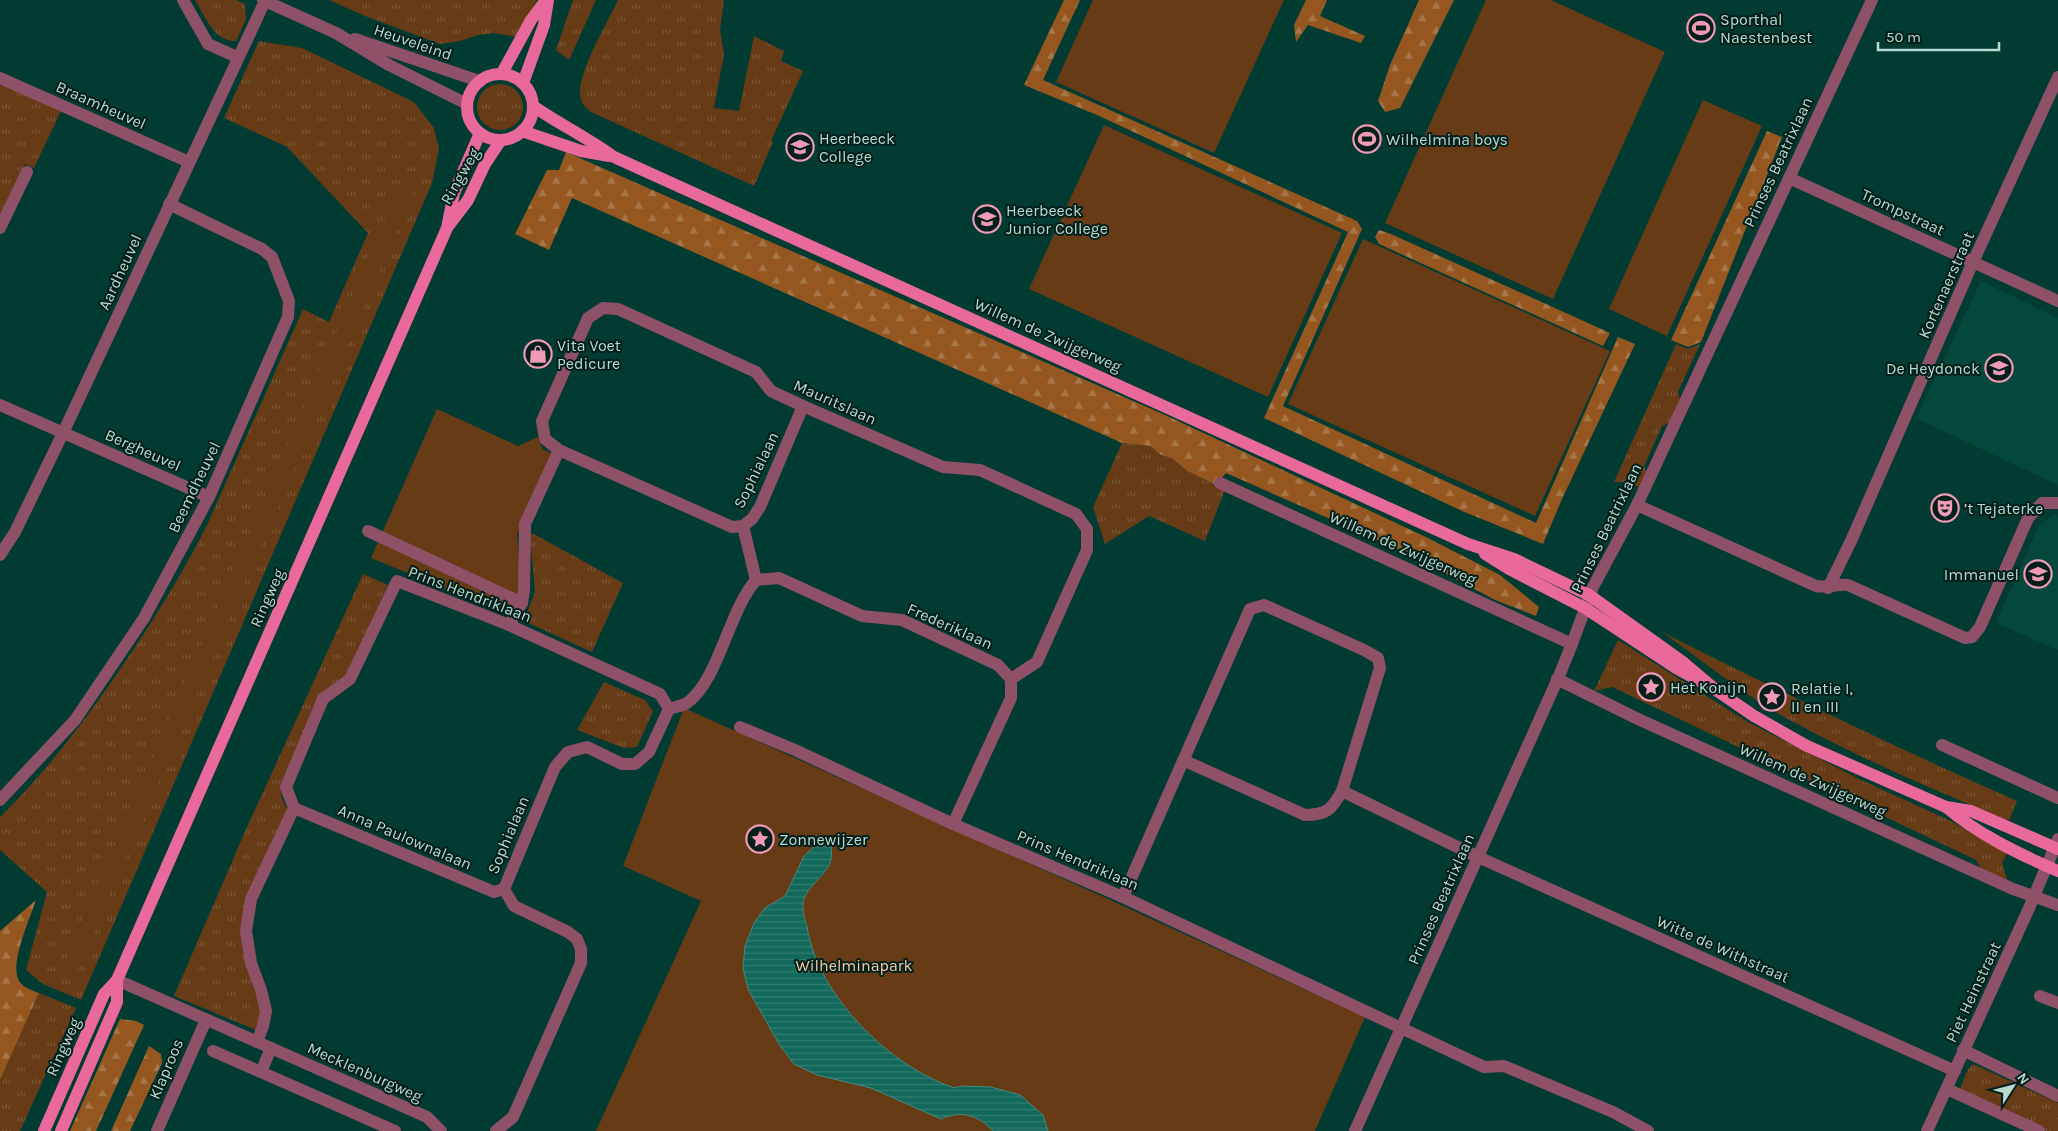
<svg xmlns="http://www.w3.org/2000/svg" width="2058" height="1131" font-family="Karla,sans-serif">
<defs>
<pattern id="grass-tufts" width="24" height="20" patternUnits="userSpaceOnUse" patternTransform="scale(1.25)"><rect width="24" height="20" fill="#663b16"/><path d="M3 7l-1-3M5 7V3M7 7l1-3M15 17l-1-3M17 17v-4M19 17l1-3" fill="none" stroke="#7a5737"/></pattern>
<pattern id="forest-firs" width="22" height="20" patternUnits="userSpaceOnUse" patternTransform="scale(1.25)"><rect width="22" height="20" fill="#95571f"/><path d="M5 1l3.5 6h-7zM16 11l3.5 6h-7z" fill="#a67649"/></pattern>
<pattern id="water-rules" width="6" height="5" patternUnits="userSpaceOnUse" patternTransform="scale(1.25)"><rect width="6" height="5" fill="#12685a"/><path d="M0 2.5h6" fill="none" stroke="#327d71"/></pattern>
</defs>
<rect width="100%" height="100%" fill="#023b32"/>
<g fill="#04483d">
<path d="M1981,281L2058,318V485L1916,418Z"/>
<path d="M2055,515L2058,517V650L1996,623L2039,525Z"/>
</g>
<g fill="url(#grass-tufts)">
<path d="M195,0H236L245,4L246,19L236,41C214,42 205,16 195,0Z"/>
<path d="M329,0H537L516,37L494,33L478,35L460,41L440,44L365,16Z"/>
<path d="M573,0H596L569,60L556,50Z"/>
<path d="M618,0H724L720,30L724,54L714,108L739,111L754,36L784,51L781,61L803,71L771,141L773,142L754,186L591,112C588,109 582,105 581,100C574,77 608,22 618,0Z"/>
<path d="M259,41L302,48L414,102L434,128L439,149L432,183L81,1000L43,984L26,970L47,892L0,850V817C39,779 73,736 105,691C143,637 178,583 208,523L303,309L329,322L368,233L287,147L224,118Z"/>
<path d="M0,84L61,111L34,168L25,164L0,217Z"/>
<circle cx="500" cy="107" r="23"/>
<path d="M1676,344L1688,349L1700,344L1678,392L1680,399L1669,423L1662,426L1644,466L1647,474L1639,487L1628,482H1614Z"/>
<path d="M1122,443L1151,446L1159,454L1173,459L1187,471L1225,490L1205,541L1149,516L1105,544L1093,507Z"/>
<path d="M532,533L623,583L592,652L524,621L535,592L530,537Z"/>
<path d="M363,574L388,585L349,672L321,698L283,784L281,796L288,811L243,924L262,1010L256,1030L174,996L247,827Z"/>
<path d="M1662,632C1779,691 1897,748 2017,801L2009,821C1939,792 1868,762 1801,726C1751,701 1707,664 1662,632Z"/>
<path d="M1618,640L1746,721L1859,779L1951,821L2007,853L2002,863L2008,882L1981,869L1976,860L1612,687L1594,691Z"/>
<path d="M604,682L645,700L653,711L637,747L624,748L577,730Z"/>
<path d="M39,993L76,1008L20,1131H0V1080Z"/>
<path d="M1973,1064L2058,1103V1131H2046L1966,1095L1960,1089L1967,1071Z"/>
</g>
<g fill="url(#forest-firs)">
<path d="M1064,0H1080L1043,80L1357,221L1362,229L1283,406L1536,523L1618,337L1635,344L1562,499L1543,544L1462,511L1264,418L1348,232L1097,115L1024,85Z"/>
<path d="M1306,0H1327L1320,16L1365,36L1361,43L1308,25L1296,42L1294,25Z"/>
<path d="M1419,0H1454L1400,108L1385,112L1378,101L1390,65Z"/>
<path d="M1767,131L1782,137L1701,342L1688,347L1671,340Z"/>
<path d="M566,152L1165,415L1426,537L1500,575L1539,607L1536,616L1495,600L1405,552L1226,473L1216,485L1187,471L1173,459L1159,454L1151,446L1122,443L572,198L549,250L515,234L547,170H559Z"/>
<path d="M1379,230L1391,234L1610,333L1603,346L1379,244L1375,237Z"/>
<path d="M36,900C30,919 9,964 19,981C24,988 31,990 39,993L0,1080V931Z"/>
<path d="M120,1019L136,1021L144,1025L96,1131H70Z"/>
<path d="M149,1046L161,1054L162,1063L130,1131H111Z"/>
</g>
<g fill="#663b16">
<path d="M1093,0H1284L1214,153L1056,82Z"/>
<path d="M1486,0H1551L1665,52L1553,299L1385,223Z"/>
<path d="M1703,100L1762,126L1667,336L1609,309Z"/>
<path d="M1104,125L1342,233L1268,397L1029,289Z"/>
<path d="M400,184L414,190L79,966L66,959Z"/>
<path d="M1363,239L1610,351L1535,516L1288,404Z"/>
<path d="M437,409L518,446L538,437L542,449L551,453L517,535L522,590L512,616L371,558Z"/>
<path d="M684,708L1097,894L1365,1017L1315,1131H596L701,901L623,866Z"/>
</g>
<path fill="url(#water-rules)" stroke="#448a7e" d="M828,839L832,844C831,850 832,858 830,863C825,876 804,889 803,904C802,911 805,920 807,927C818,996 890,1067 955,1088L961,1086L991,1087L1020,1095L1043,1115L1048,1131H993C979,1115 961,1110 941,1119L871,1088L817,1075L794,1064L779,1044L748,989L743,968L745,946L754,923L765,908L785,896L804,856L818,843Z"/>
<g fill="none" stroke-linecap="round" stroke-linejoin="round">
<g stroke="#8f5167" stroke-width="12">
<path d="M183,0L208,44L237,57"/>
<path d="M263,0L336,33L389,65L467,104"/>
<path d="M355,39L479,81"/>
<path d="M0,78L189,162"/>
<path d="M1789,178L2058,301"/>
<path d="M0,228L27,172"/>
<path d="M0,405L209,497"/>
<path d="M1220,483L1572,644"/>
<path d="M1637,505L1816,586C1828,588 1836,584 1848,585L1965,638L1972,637L1980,627L2028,518L2042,503H2058"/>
<path d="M743,526L732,527L559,450L545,439L542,421L588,318L603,308L618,309L756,372L771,391L803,406L943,467L980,470L1076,514L1087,529V550L1037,662L1011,679V698L953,824"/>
<path d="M368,531L522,603"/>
<path d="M0,555L15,532L63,433L265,1"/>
<path d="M756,580L779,578L862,616L902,620L998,665L1011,679"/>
<path d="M1828,588L1851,541L1973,262L2058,77"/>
<path d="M509,625L522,603L524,591L525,524L559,450"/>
<path d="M1557,679L1638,719L2013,889L2058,905"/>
<path d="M740,727L795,750L953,824L1123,897L1484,1067L1504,1066L1613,1112L1648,1131"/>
<path d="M1942,745L2058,798"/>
<path d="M1342,791L1478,857L1955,1071"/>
<path d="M0,800L75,720L144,618L209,497L288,317L289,301L272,257L262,249L169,204"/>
<path d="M294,808L494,892L504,889"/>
<path d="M1123,897L1250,609L1264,605L1364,650L1378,658L1380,668L1342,791C1332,809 1327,815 1305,815L1183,760"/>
<path d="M117,980L427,1117L441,1131"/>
<path d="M2040,996L2058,1003"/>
<path d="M257,1042L263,1026L266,1011L261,990L251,963L246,931L251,899L294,808L286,787L323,699L350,679L397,581L509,625L660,694L669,709C674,707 682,706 687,703C719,680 728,612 756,580L743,526L752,519L760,507L803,406"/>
<path d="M1963,1050L2058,1096"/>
<path d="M213,1051L395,1131"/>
<path d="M261,1072L271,1048"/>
<path d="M1947,1089L2039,1131"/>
<path d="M157,1131L206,1020"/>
<path d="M496,1131L513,1117L581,963V949L577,939L568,932L514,906L504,889L555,767L568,752L587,747L622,764H635L649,752L669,709"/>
<path d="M1355,1131L1559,676L1572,644L1593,587L1637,505L1872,0"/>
<path d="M1927,1131L2030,906L2058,839"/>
</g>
<g stroke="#e8699a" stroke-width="12">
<path d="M502,73L531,20L546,0"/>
<circle cx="500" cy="107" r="33"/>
<path d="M523,83L544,25L548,0"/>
<path d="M533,106C559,124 588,138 614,157L1468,544L1514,559L1589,595L1684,663L1716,690"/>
<path d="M522,131L581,151L609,156"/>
<path d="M449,225L468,200L485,164L501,140"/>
<path d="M1485,554L1509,569L1585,608L1676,668L1716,690L1754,716L1807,746L1946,807L1971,811L2058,849"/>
<path d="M1946,807C1979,835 2019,854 2058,871"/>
<path d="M44,1131L104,994L117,980L447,228L454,193L480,133"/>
<path d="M61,1131L117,1002V980"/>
</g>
</g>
<defs>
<g id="stadium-ring" transform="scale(1.4375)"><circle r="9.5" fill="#031f1a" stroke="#f09ab7" stroke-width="1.5"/><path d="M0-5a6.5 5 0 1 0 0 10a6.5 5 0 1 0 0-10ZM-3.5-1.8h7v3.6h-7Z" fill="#f09ab7"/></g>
<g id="school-ring" transform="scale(1.4375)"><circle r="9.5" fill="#031f1a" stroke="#f09ab7" stroke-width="1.5"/><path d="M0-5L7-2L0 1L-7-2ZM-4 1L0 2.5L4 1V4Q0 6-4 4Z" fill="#f09ab7"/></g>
<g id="shop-ring" transform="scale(1.4375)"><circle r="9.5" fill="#031f1a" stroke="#f09ab7" stroke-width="1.5"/><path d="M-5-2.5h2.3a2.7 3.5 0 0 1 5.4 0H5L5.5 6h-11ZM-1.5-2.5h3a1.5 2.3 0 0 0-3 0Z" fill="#f09ab7"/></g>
<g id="theatre-ring" transform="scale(1.4375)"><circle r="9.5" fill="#031f1a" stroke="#f09ab7" stroke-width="1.5"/><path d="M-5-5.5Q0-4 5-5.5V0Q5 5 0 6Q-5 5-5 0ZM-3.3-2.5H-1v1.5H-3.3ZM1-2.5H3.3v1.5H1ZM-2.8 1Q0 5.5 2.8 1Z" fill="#f09ab7"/></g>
<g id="sight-ring" transform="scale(1.4375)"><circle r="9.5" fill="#031f1a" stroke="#f09ab7" stroke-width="1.5"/><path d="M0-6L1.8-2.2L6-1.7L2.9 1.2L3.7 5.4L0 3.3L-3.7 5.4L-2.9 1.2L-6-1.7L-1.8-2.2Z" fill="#f09ab7"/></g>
</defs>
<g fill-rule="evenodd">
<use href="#stadium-ring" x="1701" y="28"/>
<use href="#stadium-ring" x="1367" y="139"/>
<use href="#school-ring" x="800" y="147"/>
<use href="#school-ring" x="987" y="219"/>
<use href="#shop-ring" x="538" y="354"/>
<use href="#school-ring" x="1999" y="368"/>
<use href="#theatre-ring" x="1945" y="508"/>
<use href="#school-ring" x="2038" y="574"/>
<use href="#sight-ring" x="1651" y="687"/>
<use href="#sight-ring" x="1772" y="697"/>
<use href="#sight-ring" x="760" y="839"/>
</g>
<g text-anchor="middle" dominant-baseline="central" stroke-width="4" stroke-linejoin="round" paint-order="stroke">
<g font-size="16" fill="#badad1" stroke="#031f1a" text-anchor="start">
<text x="1720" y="19">Sporthal<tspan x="1720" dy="18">Naestenbest</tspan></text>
<text x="819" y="138">Heerbeeck<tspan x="819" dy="18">College</tspan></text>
<text x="1386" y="139">Wilhelmina boys</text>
<text x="1006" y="210">Heerbeeck<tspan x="1006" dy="18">Junior College</tspan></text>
<text x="557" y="345">Vita Voet<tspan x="557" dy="18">Pedicure</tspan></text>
<text x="1980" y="368" text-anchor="end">De Heydonck</text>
<text x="1964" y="508">’t Tejaterke</text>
<text x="2019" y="574" text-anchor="end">Immanuel</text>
<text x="1670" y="687">Het Konijn</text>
<text x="1791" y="688">Relatie I,<tspan x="1791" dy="18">II en III</tspan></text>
<text x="779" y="839">Zonnewijzer</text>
</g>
<g font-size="16" fill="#badad1" stroke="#031f1a">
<text transform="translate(413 42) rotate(19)">Heuveleind</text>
<text transform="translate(101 105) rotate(24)">Braamheuvel</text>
<text transform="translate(1778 162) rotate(-65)">Prinses Beatrixlaan</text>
<text transform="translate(460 176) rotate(-60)">Ringweg</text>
<text transform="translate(1903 212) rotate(25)">Trompstraat</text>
<text transform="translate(120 272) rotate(-65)">Aardheuvel</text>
<text transform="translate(1946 285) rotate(-66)">Kortenaerstraat</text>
<text transform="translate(1048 335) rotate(24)">Willem de Zwijgerweg</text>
<text transform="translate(835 402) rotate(24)">Mauritslaan</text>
<text transform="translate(143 450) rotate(24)">Bergheuvel</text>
<text transform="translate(756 470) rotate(-64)">Sophialaan</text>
<text transform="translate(194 487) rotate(-64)">Beemdheuvel</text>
<text transform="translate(1606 528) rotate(-64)">Prinses Beatrixlaan</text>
<text transform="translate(1403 548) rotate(24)">Willem de Zwijgerweg</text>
<text transform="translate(470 594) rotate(21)">Prins Hendriklaan</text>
<text transform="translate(267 598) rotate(-66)">Ringweg</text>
<text transform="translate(950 626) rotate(24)">Frederiklaan</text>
<text transform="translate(1813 780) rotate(24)">Willem de Zwijgerweg</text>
<text transform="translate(508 835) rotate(-67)">Sophialaan</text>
<text transform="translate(405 837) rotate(23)">Anna Paulownalaan</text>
<text transform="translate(1078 860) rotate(23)">Prins Hendriklaan</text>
<text transform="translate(1441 899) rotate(-66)">Prinses Beatrixlaan</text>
<text transform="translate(1723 949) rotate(24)">Witte de Withstraat</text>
<text transform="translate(1973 992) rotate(-65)">Piet Heinstraat</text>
<text transform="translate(63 1047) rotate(-66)">Ringweg</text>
<text transform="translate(166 1069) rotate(-67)">Klaproos</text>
<text transform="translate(365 1072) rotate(24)">Mecklenburgweg</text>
</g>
<g font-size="16" fill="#f7cbab" stroke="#031f1a">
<text x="854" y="965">Wilhelminapark</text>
</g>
</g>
<g transform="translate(2013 1086) rotate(54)" stroke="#031f1a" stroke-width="4" paint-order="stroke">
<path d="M0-4L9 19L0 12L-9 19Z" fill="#badad1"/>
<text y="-8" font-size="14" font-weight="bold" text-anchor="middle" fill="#badad1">N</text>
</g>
<path d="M1878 42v8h121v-8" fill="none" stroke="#badad1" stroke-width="2.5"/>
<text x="1886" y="42" font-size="15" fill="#badad1" stroke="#031f1a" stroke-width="4" paint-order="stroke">50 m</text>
</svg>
